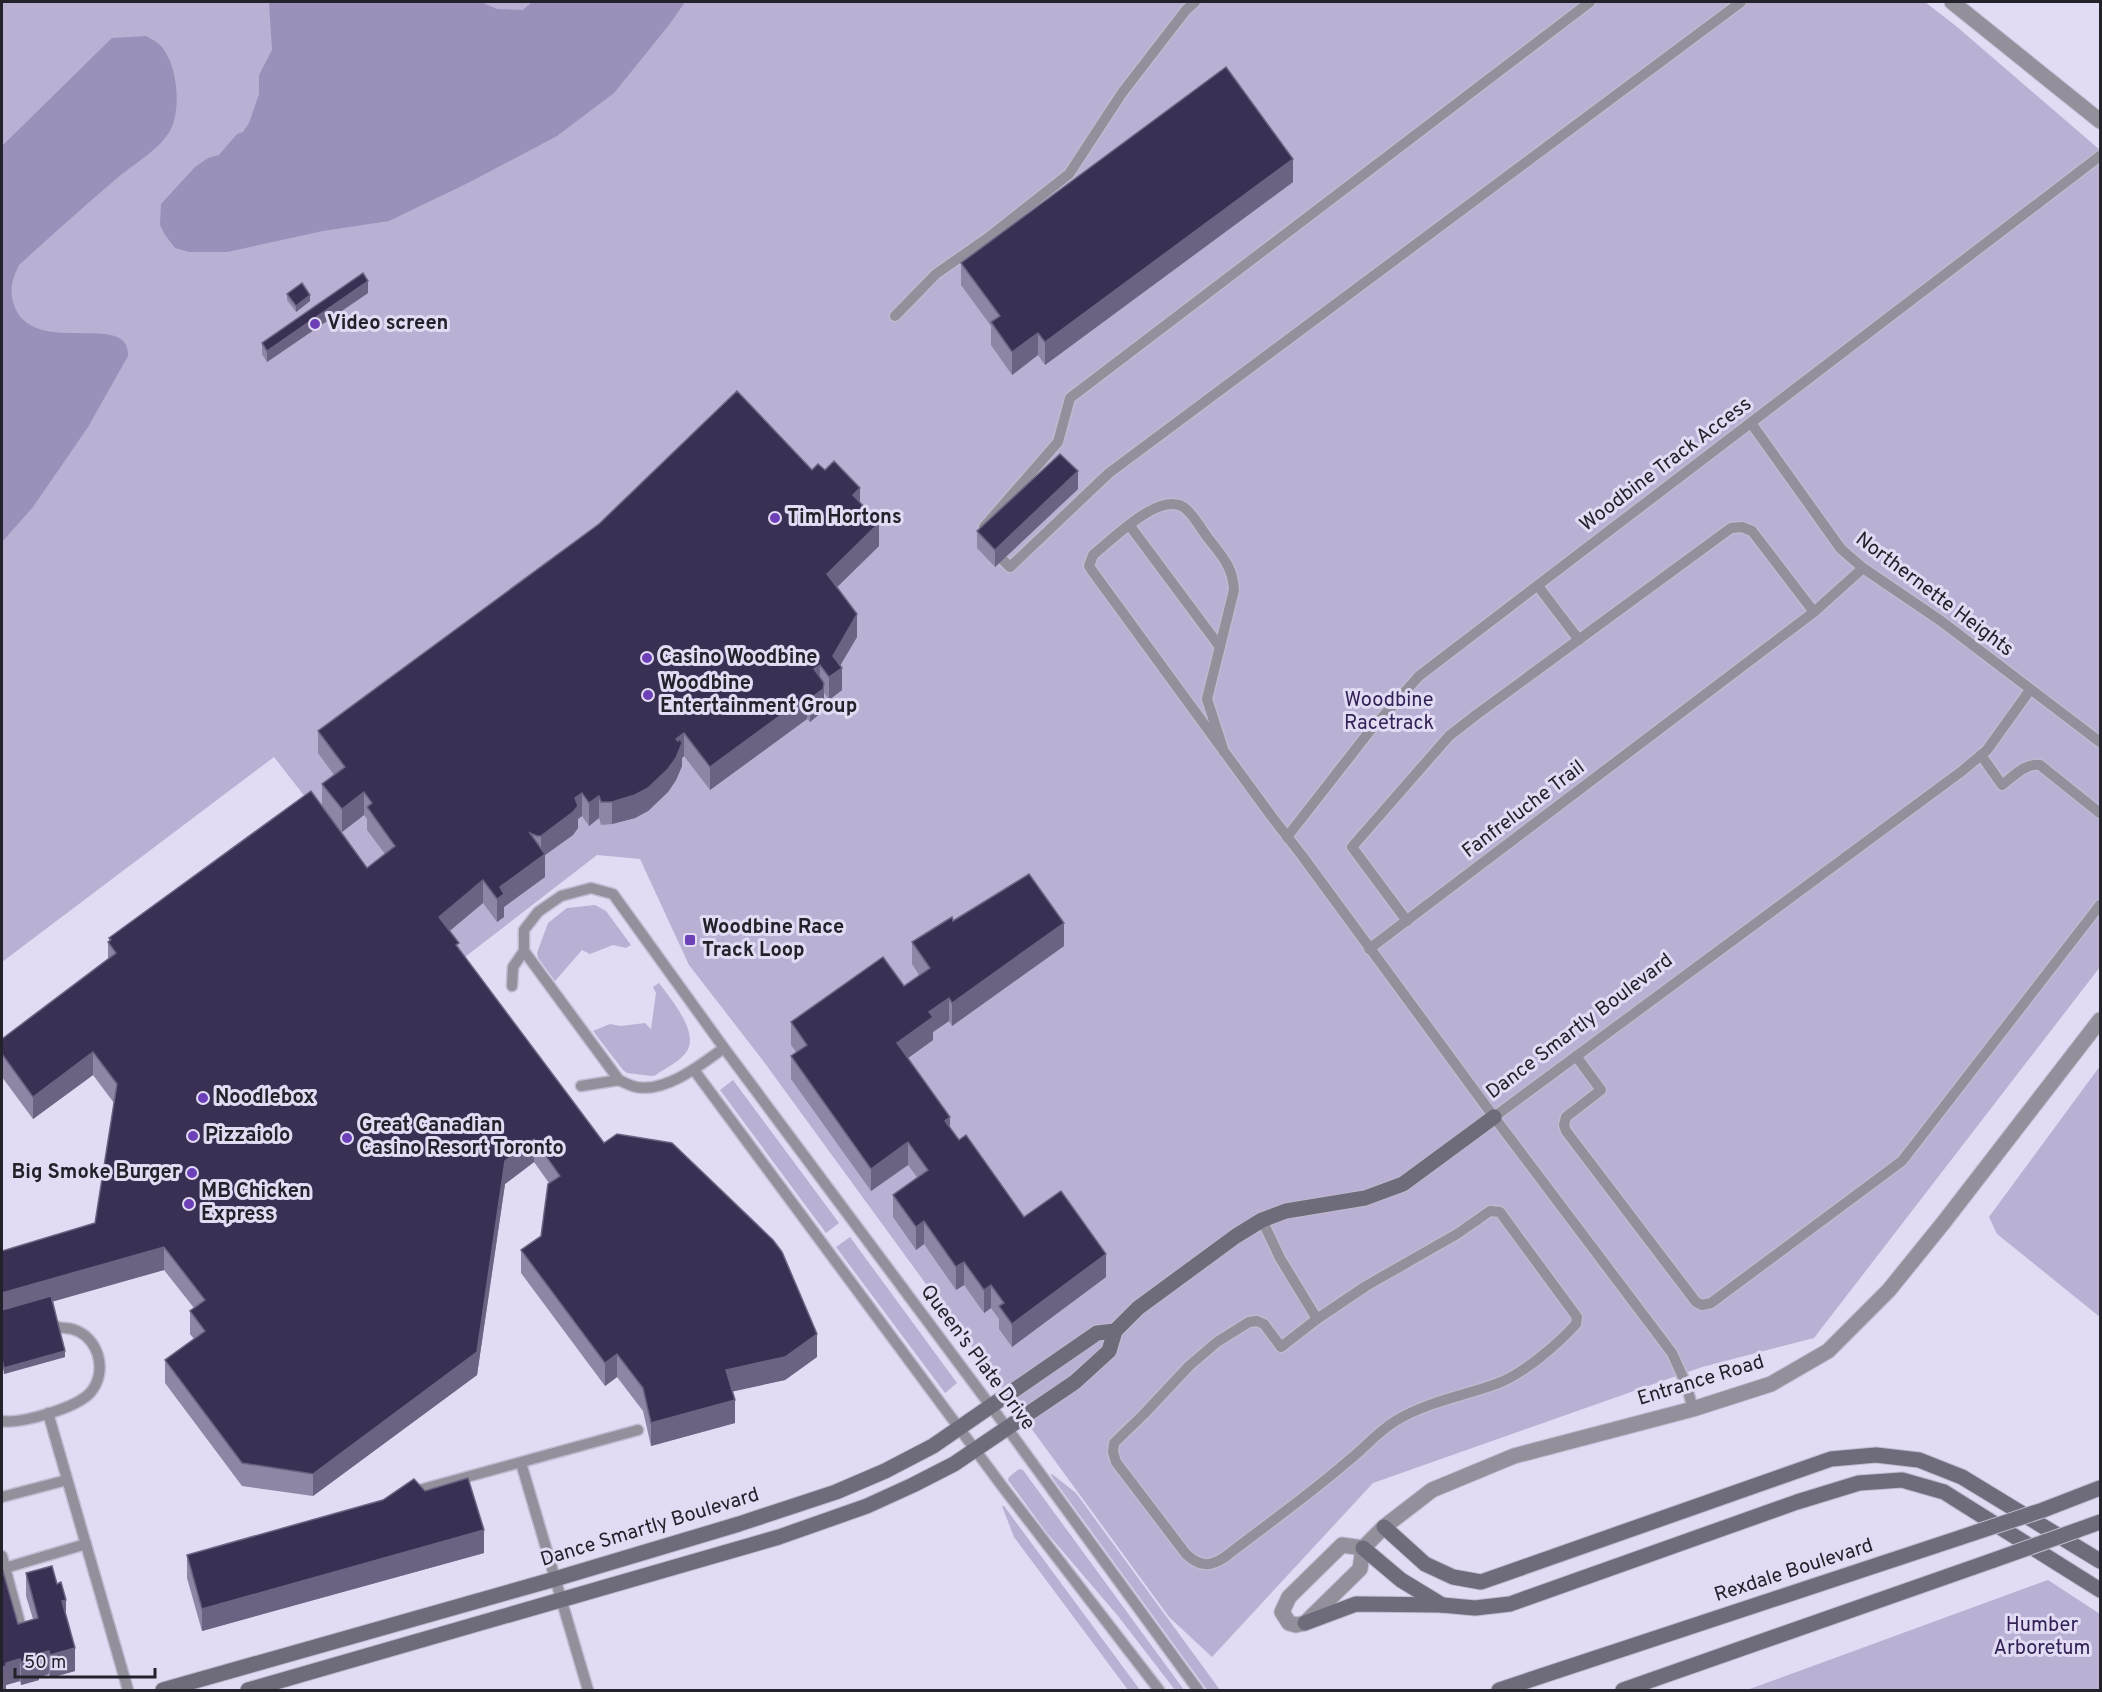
<svg xmlns="http://www.w3.org/2000/svg" width="2102" height="1692" font-family="Overpass,sans-serif">
<rect width="100%" height="100%" fill="#e1dbf4"/>
<g fill="#b9b0d4">
<path d="M2,2H1925L1956,26L2100,150V967L1814,1338L1702,1367L1373,1483L1212,1657L1169,1617L761,1058L689,965L640,859L597,855L443,974L274,757L2,962Z"/>
<path d="M595,905L606,911L631,945L626,948L613,945L590,954L582,950L555,981L538,958L537,953L548,923L567,908Z"/>
<path d="M659,983C670,998 699,1031 687,1051C681,1061 665,1068 656,1075L652,1076L627,1073L623,1070L593,1031L610,1024L621,1026L645,1023L651,1029L656,993L653,987Z"/>
<path d="M2100,1066V1317L1997,1234L1989,1217Z"/>
<path d="M733,1080L839,1223L826,1233L720,1090Z"/>
<path d="M850,1237L957,1383L945,1393L836,1247Z"/>
<path d="M1019,1469L1023,1470L1184,1690H1175L1118,1616L1047,1533L1008,1480L1009,1477Z"/>
<path d="M1052,1474L1076,1493L1220,1690H1207L1054,1480L1051,1475Z"/>
<path d="M1002,1506H1004L1140,1690H1128L1014,1537Z"/>
<path d="M2048,1580L2100,1614V1690H1747Z"/>
</g>
<g fill="#9a90b9">
<path d="M269,2H481L497,9L523,10L532,2H685L669,25L614,93L557,136L470,182L389,221L323,231L227,252H189L175,248L165,235L160,225L161,204L195,167L208,158L219,155L237,134L243,132L249,123L259,94V75L272,50Z"/>
<path d="M146,36C153,40 160,43 164,50C178,69 182,114 168,134C156,152 132,165 116,179C83,207 51,236 19,265C12,279 9,290 14,305C32,359 131,309 128,356L88,427L33,507L2,542V146L112,38Z"/>
</g>
<g fill="none" stroke-linecap="round" stroke-linejoin="round">
<g stroke="#bfbad0" stroke-width="13">
<g id="lane">
<path d="M895,316L936,274L989,237L1069,174L1122,93L1186,10L1195,2"/>
<path d="M1751,423L1841,549L1863,568L1941,621L2100,742"/>
<path d="M1130,526L1220,647"/>
<path d="M984,527L1058,442L1070,398L1590,2"/>
<path d="M1002,559L1010,567L1109,473L1741,2"/>
<path d="M1538,586L1579,640"/>
<path d="M1224,752L1207,699L1234,590C1233,567 1222,556 1208,538C1201,529 1195,517 1186,509C1162,488 1112,540 1093,555L1089,566L1093,572L1272,817L1303,857L1494,1117L1672,1353L1686,1384L1693,1409"/>
<path d="M1981,755L2002,785C2014,776 2025,763 2040,765L2100,813"/>
<path d="M1287,837L1369,732L1419,676L2100,156"/>
<path d="M1407,921L1352,847L1449,736L1476,715L1731,528L1742,527L1752,531L1814,612"/>
<path d="M1369,949L1814,612L1863,568"/>
<path d="M512,986L513,967L524,951"/>
<path d="M724,1048C702,1064 666,1093 636,1087C631,1086 625,1083 619,1080L524,951V930L538,912L561,896L591,888L613,894L724,1048L1007,1428L1198,1690"/>
<path d="M1576,1056L1601,1090L1566,1117L1564,1125L1566,1131L1696,1302L1702,1305L1711,1303L1902,1161L2100,905"/>
<path d="M694,1070L1002,1486L1159,1690"/>
<path d="M581,1086L619,1080"/>
<path d="M1494,1117L1962,771L1987,750L2030,690"/>
<path d="M1490,1211L1500,1212L1505,1219L1577,1317L1576,1324C1557,1345 1522,1375 1496,1384C1463,1396 1427,1402 1397,1420C1378,1431 1365,1448 1348,1461C1309,1495 1266,1525 1225,1557C1210,1567 1200,1567 1186,1554L1116,1462L1113,1452L1114,1443L1144,1414L1189,1366L1217,1342L1249,1322L1257,1321L1264,1324L1281,1347L1317,1319L1366,1286L1457,1234Z"/>
<path d="M1262,1220L1280,1258L1317,1319"/>
<path d="M48,1413L128,1690"/>
<path d="M2,1421C21,1424 76,1408 90,1393C108,1373 100,1337 72,1329C68,1328 62,1328 58,1327"/>
<path d="M521,1463L588,1690"/>
<path d="M423,1489L638,1430"/>
<path d="M2,1497L67,1480"/>
<path d="M2,1556L23,1635"/>
<path d="M5,1568L86,1544"/>
</g>
</g>
<g stroke="#bfbad0" stroke-width="17">
<g id="street">
<path d="M1952,2L2100,121"/>
<path d="M1363,1548L1342,1545L1289,1597L1282,1612L1289,1623L1296,1625L1305,1623L1360,1569L1363,1548L1384,1527L1432,1490L1514,1456L1693,1409L1771,1384L1828,1351L1889,1290L1944,1222L2100,1020"/>
</g>
</g>
<g stroke="#bfbad0" stroke-width="17">
<g id="secondary">
<path d="M2043,1510L2100,1488"/>
<path d="M1384,1527L1425,1564L1453,1577L1481,1582L1831,1459L1876,1455L1919,1460L1962,1477L2100,1561"/>
<path d="M2075,1531L2100,1522"/>
<path d="M1363,1548L1401,1580L1442,1605"/>
<path d="M1305,1623L1356,1604L1442,1605L1475,1608L1510,1604L1797,1502L1859,1483L1902,1480L1944,1492L2100,1590"/>
<path d="M163,1690L555,1579L739,1524L836,1492L885,1471L933,1446L1097,1333L1115,1331"/>
<path d="M248,1690L779,1537L867,1506L913,1485L954,1464L1075,1382L1109,1351L1115,1331L1138,1308L1236,1236L1262,1220L1286,1211L1365,1198L1403,1184L1494,1117"/>
<path d="M1499,1690L1962,1537"/>
<path d="M1623,1690L1994,1560"/>
</g>
</g>
<use href="#lane" stroke="#93909b" stroke-width="10"/>
<use href="#street" stroke="#93909b" stroke-width="15"/>
<use href="#secondary" stroke="#6e6b7a" stroke-width="15"/>
<g stroke="#bfbad0" stroke-width="17" stroke-linecap="butt">
<g id="secondary-bridge">
<path d="M1962,1537L2043,1510"/>
<path d="M1994,1560L2075,1531"/>
</g>
</g>
<use href="#secondary-bridge" stroke="#6e6b7a" stroke-width="15"/>
</g>
<g fill="#8e86a4" fill-rule="evenodd">
<path d="M1293,182L1045,365L1038,355L1012,375L991,345V326L961,285V263Z"/>
<path d="M368,293L267,362L262,354V343Z"/>
<path d="M287,294L310,301L296,312L287,300Z"/>
<path d="M812,470H825L860,504L879,546L837,587L857,637L840,665L842,690L829,700L824,693V706L823,711L810,722L807,719L710,790L684,756L682,758V766L676,780L668,792L648,811L635,818L612,824L601,825L599,818L589,826L582,816L578,819V828L573,835L545,855V877L504,907V917L497,922L483,903L449,931L459,949L604,1143L817,1357L785,1380L732,1391L735,1423L651,1446L643,1411L617,1377L605,1386L521,1273V1250L541,1236L549,1183L534,1162L505,1184L477,1375L313,1496L242,1486L165,1383V1360L194,1339L190,1334V1311L194,1308L164,1270L53,1301L65,1357L4,1374L2,1365V1251L95,1223L114,1103L93,1075L33,1119L2,1077V1039L108,960V942L109,941V938L322,805V784L334,775L318,753V731ZM364,815L367,819V830L385,854L367,868L342,832Z"/>
<path d="M1078,489L995,567L977,548V531Z"/>
<path d="M953,921L1064,946L952,1026L949,1021L933,1032V1040L908,1058L950,1127L959,1140L1024,1217L1106,1277L1012,1347L999,1329V1319L991,1308L984,1313L964,1285L956,1290L924,1244L916,1250L893,1217V1195L917,1177L908,1165L871,1191L791,1079V1056L797,1053L791,1045V1022L904,986L919,975L912,964V942Z"/>
<path d="M425,1491L484,1553L202,1631L187,1578V1555Z"/>
<path d="M2,1568L18,1624L33,1619L26,1596V1573L66,1616L75,1671L50,1678L49,1674L39,1677V1680L21,1685L20,1681L6,1685V1689L2,1690Z"/>
</g>
<g fill="#6c6383">
<path d="M1293,159V182L1045,365V342Z"/>
<path d="M368,281V293L267,362V351Z"/>
<path d="M310,295V301L296,312V306Z"/>
<path d="M1038,333V355L1012,375V352Z"/>
<path d="M1078,471V489L995,567V550Z"/>
<path d="M860,488V511L853,495Z"/>
<path d="M879,523V546L827,597V574Z"/>
<path d="M857,614V637L837,671L842,668V690L829,700V677L833,656Z"/>
<path d="M820,665V687L814,669Z"/>
<path d="M824,683V706L823,711L810,722V699Z"/>
<path d="M807,696V719L710,790V767Z"/>
<path d="M684,733V756L682,758V766L676,780L668,792L648,811L635,818L612,824V802L676,739Z"/>
<path d="M364,792V815L342,832V809Z"/>
<path d="M582,793V816L578,819V828L573,835L545,855V877L504,907V917L497,922V899L500,887L541,857V836L575,798Z"/>
<path d="M599,796V818L589,826V803Z"/>
<path d="M483,880V903L439,940V917Z"/>
<path d="M1064,923V946L952,1026V1003Z"/>
<path d="M949,998V1021L933,1032V1040L897,1066V1043L929,1012Z"/>
<path d="M93,1052V1075L33,1119V1097Z"/>
<path d="M950,1117V1140L945,1121Z"/>
<path d="M534,1139V1162L505,1184L477,1375L313,1496V1474L505,1161Z"/>
<path d="M908,1142V1165L871,1191V1169Z"/>
<path d="M924,1221V1244L916,1250V1227Z"/>
<path d="M164,1247V1270L2,1316V1293Z"/>
<path d="M1106,1254V1277L1012,1347V1324Z"/>
<path d="M964,1262V1285L956,1290V1267Z"/>
<path d="M991,1285V1308L984,1313V1290Z"/>
<path d="M817,1334V1357L785,1380L726,1393V1370Z"/>
<path d="M65,1351V1357L4,1374V1368Z"/>
<path d="M617,1354V1377L605,1386V1363Z"/>
<path d="M735,1400V1423L651,1446V1423Z"/>
<path d="M484,1530V1553L202,1631V1609Z"/>
<path d="M66,1600V1623L62,1601Z"/>
<path d="M75,1648V1671L50,1678V1655Z"/>
<path d="M49,1651V1674L39,1677V1680L21,1685V1662L38,1654Z"/>
<path d="M20,1659V1681L6,1685V1689L2,1690V1667L6,1663Z"/>
</g>
<g fill="#3a3053" stroke="#6c6383" stroke-width="1.5">
<path d="M1226,67L1293,159L1045,342L1038,333L1012,352L991,322L1000,316L961,263Z"/>
<path d="M363,273L368,281L267,351L262,343Z"/>
<path d="M302,283L310,295L296,306L287,294Z"/>
<path d="M737,391L812,470L818,464L825,470L834,461L860,488L853,495L879,523L827,574L857,614L833,656L842,668L829,677L820,665L814,669L824,683L823,689L810,699L807,696L710,767L684,733L676,739L678,741L680,739L682,743L676,758L668,769L648,788L635,795L612,802H601L599,796L589,803L582,793L575,798L578,806L573,812L541,836H537L530,833L545,854L500,887L504,894L497,899L483,880L439,917L459,943L456,945L604,1143L617,1134L672,1143L773,1240L782,1252L817,1334L785,1357L726,1370L735,1400L651,1423L643,1388L617,1354L605,1363L521,1250L541,1236L548,1184L560,1176L534,1139L505,1161L477,1352L313,1474L242,1463L165,1360L205,1331L190,1311L205,1300L164,1247L2,1293V1251L95,1223L117,1084L93,1052L33,1097L2,1054V1039L116,953L108,942L111,940L109,938L311,791L367,868L395,846L367,807L372,803L364,792L342,809L322,784L345,767L318,731L599,524Z"/>
<path d="M1060,454L1078,471L995,550L977,531Z"/>
<path d="M1029,874L1064,923L952,1003L949,998L929,1012L933,1017L897,1043L950,1117L945,1121L959,1140L966,1135L1024,1217L1061,1191L1106,1254L1012,1324L999,1306L1004,1303L991,1285L984,1290L964,1262L956,1267L924,1221L916,1227L893,1195L928,1170L908,1142L871,1169L791,1056L807,1045L791,1022L883,957L904,986L930,968L912,942L952,917L953,921Z"/>
<path d="M51,1296L65,1351L4,1368L2,1360V1310Z"/>
<path d="M468,1478L484,1530L202,1609L187,1555L383,1500L414,1479L425,1491Z"/>
<path d="M52,1566L57,1584L61,1582L66,1600L62,1601L75,1648L50,1655L49,1651L38,1654L39,1657L21,1662L20,1659L6,1663V1666L2,1667V1568L18,1624L38,1618L26,1573Z"/>
</g>
<g fill="#6d40b8" stroke="#e1dbf4" stroke-width="2">
<circle cx="315" cy="324" r="6"/>
<circle cx="775" cy="518" r="6"/>
<circle cx="647" cy="658" r="6"/>
<circle cx="648" cy="695" r="6"/>
<rect x="684" y="934" width="12" height="12" rx="3"/>
<circle cx="203" cy="1098" r="6"/>
<circle cx="193" cy="1136" r="6"/>
<circle cx="347" cy="1138" r="6"/>
<circle cx="192" cy="1173" r="6"/>
<circle cx="189" cy="1204" r="6"/>
</g>
<g text-anchor="middle" dominant-baseline="central" stroke-width="6" stroke-linejoin="round" paint-order="stroke">
<g font-size="20" font-weight="bold" fill="#23212a" stroke="#e1dbf4" text-anchor="start">
<text x="327" y="324">Video screen</text>
<text x="787" y="518">Tim Hortons</text>
<text x="659" y="658">Casino Woodbine</text>
<text x="660" y="684">Woodbine<tspan x="660" dy="23">Entertainment Group</tspan></text>
<text x="702" y="928">Woodbine Race<tspan x="702" dy="23">Track Loop</tspan></text>
<text x="215" y="1098">Noodlebox</text>
<text x="359" y="1126">Great Canadian<tspan x="359" dy="23">Casino Resort Toronto</tspan></text>
<text x="205" y="1136">Pizzaiolo</text>
<text x="180" y="1173" text-anchor="end">Big Smoke Burger</text>
<text x="201" y="1192">MB Chicken<tspan x="201" dy="23">Express</tspan></text>
</g>
<g font-size="20" fill="#23212a" stroke="#e1dbf4">
<text transform="translate(1666 465) rotate(-37)">Woodbine Track Access</text>
<text transform="translate(1934 595) rotate(37)">Northernette Heights</text>
<text transform="translate(1524 810) rotate(-37)">Fanfreluche Trail</text>
<text transform="translate(1580 1027) rotate(-37)">Dance Smartly Boulevard</text>
<text transform="translate(977 1358) rotate(53)">Queen's Plate Drive</text>
<text transform="translate(1701 1381) rotate(-17)">Entrance Road</text>
<text transform="translate(650 1528) rotate(-17)">Dance Smartly Boulevard</text>
<text transform="translate(1794 1571) rotate(-18)">Rexdale Boulevard</text>
</g>
<g font-size="20" fill="#342256" stroke="#e1dbf4">
<text x="1389" y="701">Woodbine<tspan x="1389" dy="23">Racetrack</tspan></text>
<text x="2042" y="1626">Humber<tspan x="2042" dy="23">Arboretum</tspan></text>
</g>
</g>
<rect width="2102" height="1692" fill="none" stroke="#23212a" stroke-width="6"/>
<path d="M15 1668v9h140v-9" fill="none" stroke="#23212a" stroke-width="3"/>
<text x="24" y="1668" font-size="18" fill="#23212a" stroke="#e1dbf4" stroke-width="4.5" paint-order="stroke">50 m</text>
</svg>
